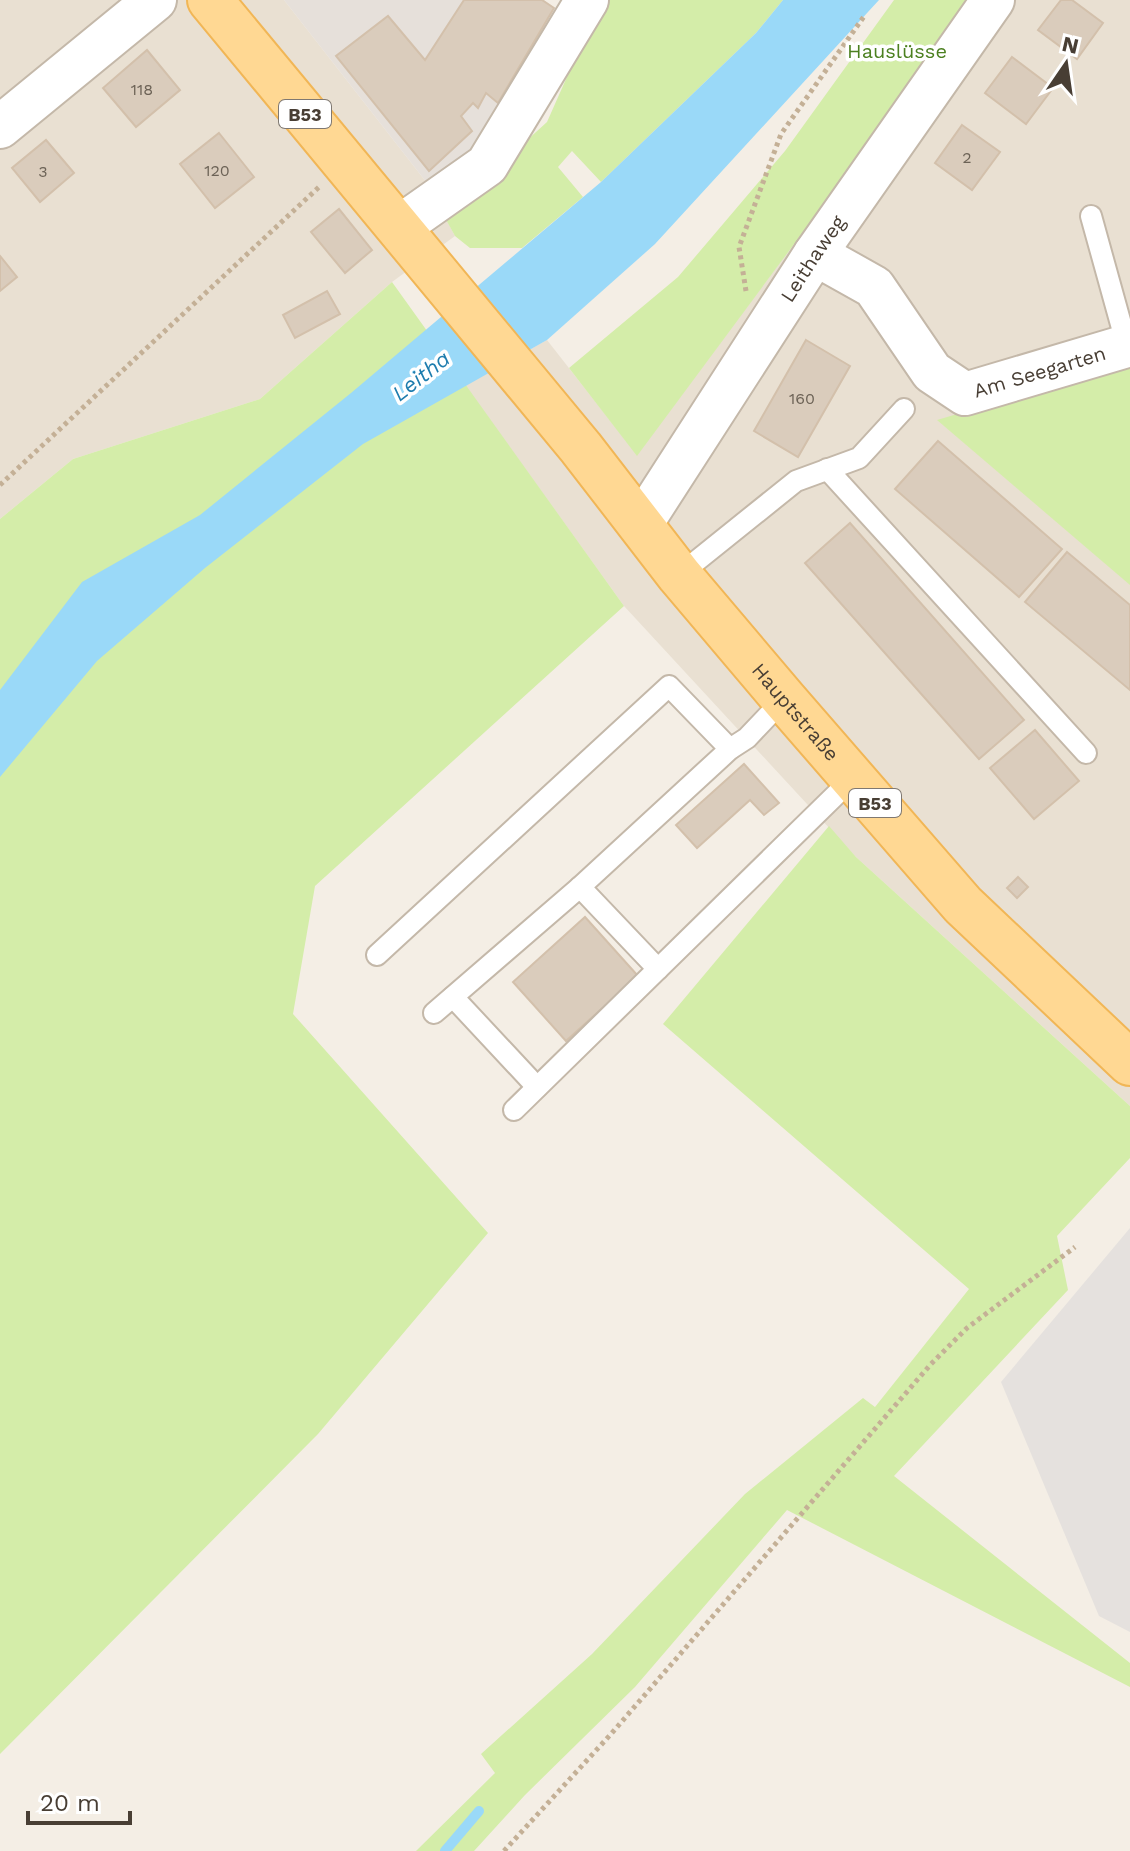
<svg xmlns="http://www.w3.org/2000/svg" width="1130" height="1851" font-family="'Work Sans',sans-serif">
<rect width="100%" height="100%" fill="#f4eee5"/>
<g fill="#e9e0d2">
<path d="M0,0H284L427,183L455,236L392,282L260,399L73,459L0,519Z"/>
<path d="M975,0H1130V1106L856,857L624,606L465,385L547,340L637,455Z"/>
</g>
<path fill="#e6e0da" d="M284,0H544L554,8L477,156L427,183Z"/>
<g fill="#d4eda9">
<path d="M601,0H783L756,33L601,182L572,151L558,167L583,197L522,248H470L455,236L444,216L547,122Z"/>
<path d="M894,0H975L637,456L569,368L678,277L785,151Z"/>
<path d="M392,282L624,606L315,886L293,1014L488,1233L318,1434L0,1754V519L73,459L260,399Z"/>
<path d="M1130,363V585L937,420Z"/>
<path d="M829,826L856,857L1130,1106V1158L1057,1236L1068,1290L894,1476L1130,1663V1687L787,1510L635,1687L525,1795L474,1851H416L495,1773L481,1754L592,1654L745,1494L863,1398L875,1407L969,1289L663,1024Z"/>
</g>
<path fill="#e5e1de" d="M1130,1228V1632L1099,1616L1001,1382Z"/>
<path fill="#9ad9f8" d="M783,0H879L655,244L547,340L363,444L205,568L97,661L0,777V690L82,582L200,515L351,393L601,182L756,33Z"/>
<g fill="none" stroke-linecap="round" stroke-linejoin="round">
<path stroke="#9ad9f8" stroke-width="10" d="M445,1851L479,1811"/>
</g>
<g fill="#daccbc" stroke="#d3c0ab" stroke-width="2">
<path d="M464,0H542L554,8L498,103L486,93L478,108L473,103L461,116L472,131L429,171L336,56L388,16L425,60Z"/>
<path d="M1061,0H1072L1103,23L1077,59L1038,30Z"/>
<path d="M147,50L180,90L136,127L103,88Z"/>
<path d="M1012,57L1053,88L1026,124L985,93Z"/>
<path d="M962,125L1000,152L972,190L935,163Z"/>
<path d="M219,133L254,177L215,208L180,164Z"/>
<path d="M46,140L74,173L40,202L12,168Z"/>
<path d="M339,209L372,250L345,273L311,232Z"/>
<path d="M0,256L17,277L0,291Z"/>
<path d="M327,291L340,314L295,338L283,315Z"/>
<path d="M806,340L850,366L798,457L754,431Z"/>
<path d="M938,441L1062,549L1019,597L895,489Z"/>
<path d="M850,523L1024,720L979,759L805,563Z"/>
<path d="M1067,552L1130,605V690L1025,602Z"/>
<path d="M1035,730L1079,781L1034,819L990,768Z"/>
<path d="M744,764L779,803L764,815L750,800L697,848L676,825Z"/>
<path d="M1018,877L1028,887L1017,898L1007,888Z"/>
<path d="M585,917L638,976L566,1041L513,982Z"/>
</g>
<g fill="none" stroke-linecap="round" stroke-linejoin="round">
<g stroke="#c4b8a9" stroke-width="24">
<g id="lane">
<path d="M1091,216L1127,346"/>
<path d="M827,469L1086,753"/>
<path d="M679,575L796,481L859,458L904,409"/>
<path d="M580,887L658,969"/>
<path d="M377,955L669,686L730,749"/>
<path d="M453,997L537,1087"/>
<path d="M434,1013L580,887L730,749L747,738L784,699"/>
<path d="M514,1110L853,778"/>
</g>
</g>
<g stroke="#c4b8a9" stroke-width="46">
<g id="street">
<path d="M0,127L155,0"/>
<path d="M399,227L487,165L587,0"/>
<path id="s1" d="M815,254L874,287L932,372L965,394L1130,345"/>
<path id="s2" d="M641,524L815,254L993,0"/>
</g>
</g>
<g stroke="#f1b656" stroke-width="48">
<g id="primary">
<path id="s3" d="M210,0L581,448L679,575L784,699L963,905L1130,1063"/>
</g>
</g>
<g stroke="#c4b096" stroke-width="5" stroke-dasharray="4 4" stroke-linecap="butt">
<path d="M746,291L739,247L781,134L865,15"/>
<path d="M0,485L319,187"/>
<path d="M504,1851L611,1734L931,1364L967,1328L1075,1247"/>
</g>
<use href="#lane" stroke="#fff" stroke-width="20"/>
<use href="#street" stroke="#fff" stroke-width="42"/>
<use href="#primary" stroke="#ffd893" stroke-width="44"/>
</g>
<g text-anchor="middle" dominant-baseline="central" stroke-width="7" stroke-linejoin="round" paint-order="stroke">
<g font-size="16" fill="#6c6256">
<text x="142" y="89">118</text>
<text x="967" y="157">2</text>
<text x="217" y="170">120</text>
<text x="43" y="171">3</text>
<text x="802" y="398">160</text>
</g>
<g fill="#fff" stroke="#7f7871" stroke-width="2">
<rect x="279" y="100" width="52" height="28" rx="6"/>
<rect x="849" y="789" width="52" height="28" rx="6"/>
</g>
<g font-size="18" font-weight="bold" fill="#483e34">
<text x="305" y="114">B53</text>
<text x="875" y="803">B53</text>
</g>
<g font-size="20" fill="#4c8020" stroke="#fff">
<text x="897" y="51">Hauslüsse</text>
</g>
<g font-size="20" fill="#483e34" stroke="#fff">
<text stroke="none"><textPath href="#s2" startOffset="316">Leithaweg</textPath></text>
<text stroke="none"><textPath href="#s1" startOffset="288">Am Seegarten</textPath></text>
<text stroke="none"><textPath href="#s3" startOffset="922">Hauptstraße</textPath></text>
</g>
<g font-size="22" font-style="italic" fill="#1f7dae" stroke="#fff">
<text transform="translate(421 376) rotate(-38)">Leitha</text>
</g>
</g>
<g transform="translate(1066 64) rotate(13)" stroke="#ffffff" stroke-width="6" paint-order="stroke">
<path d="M0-6L14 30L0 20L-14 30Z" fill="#483e34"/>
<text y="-12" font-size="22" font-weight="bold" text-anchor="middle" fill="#483e34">N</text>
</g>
<path d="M28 1811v12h102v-12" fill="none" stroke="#483e34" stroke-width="4"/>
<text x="40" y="1811" font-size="24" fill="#483e34" stroke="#ffffff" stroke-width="6" paint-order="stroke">20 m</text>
</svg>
